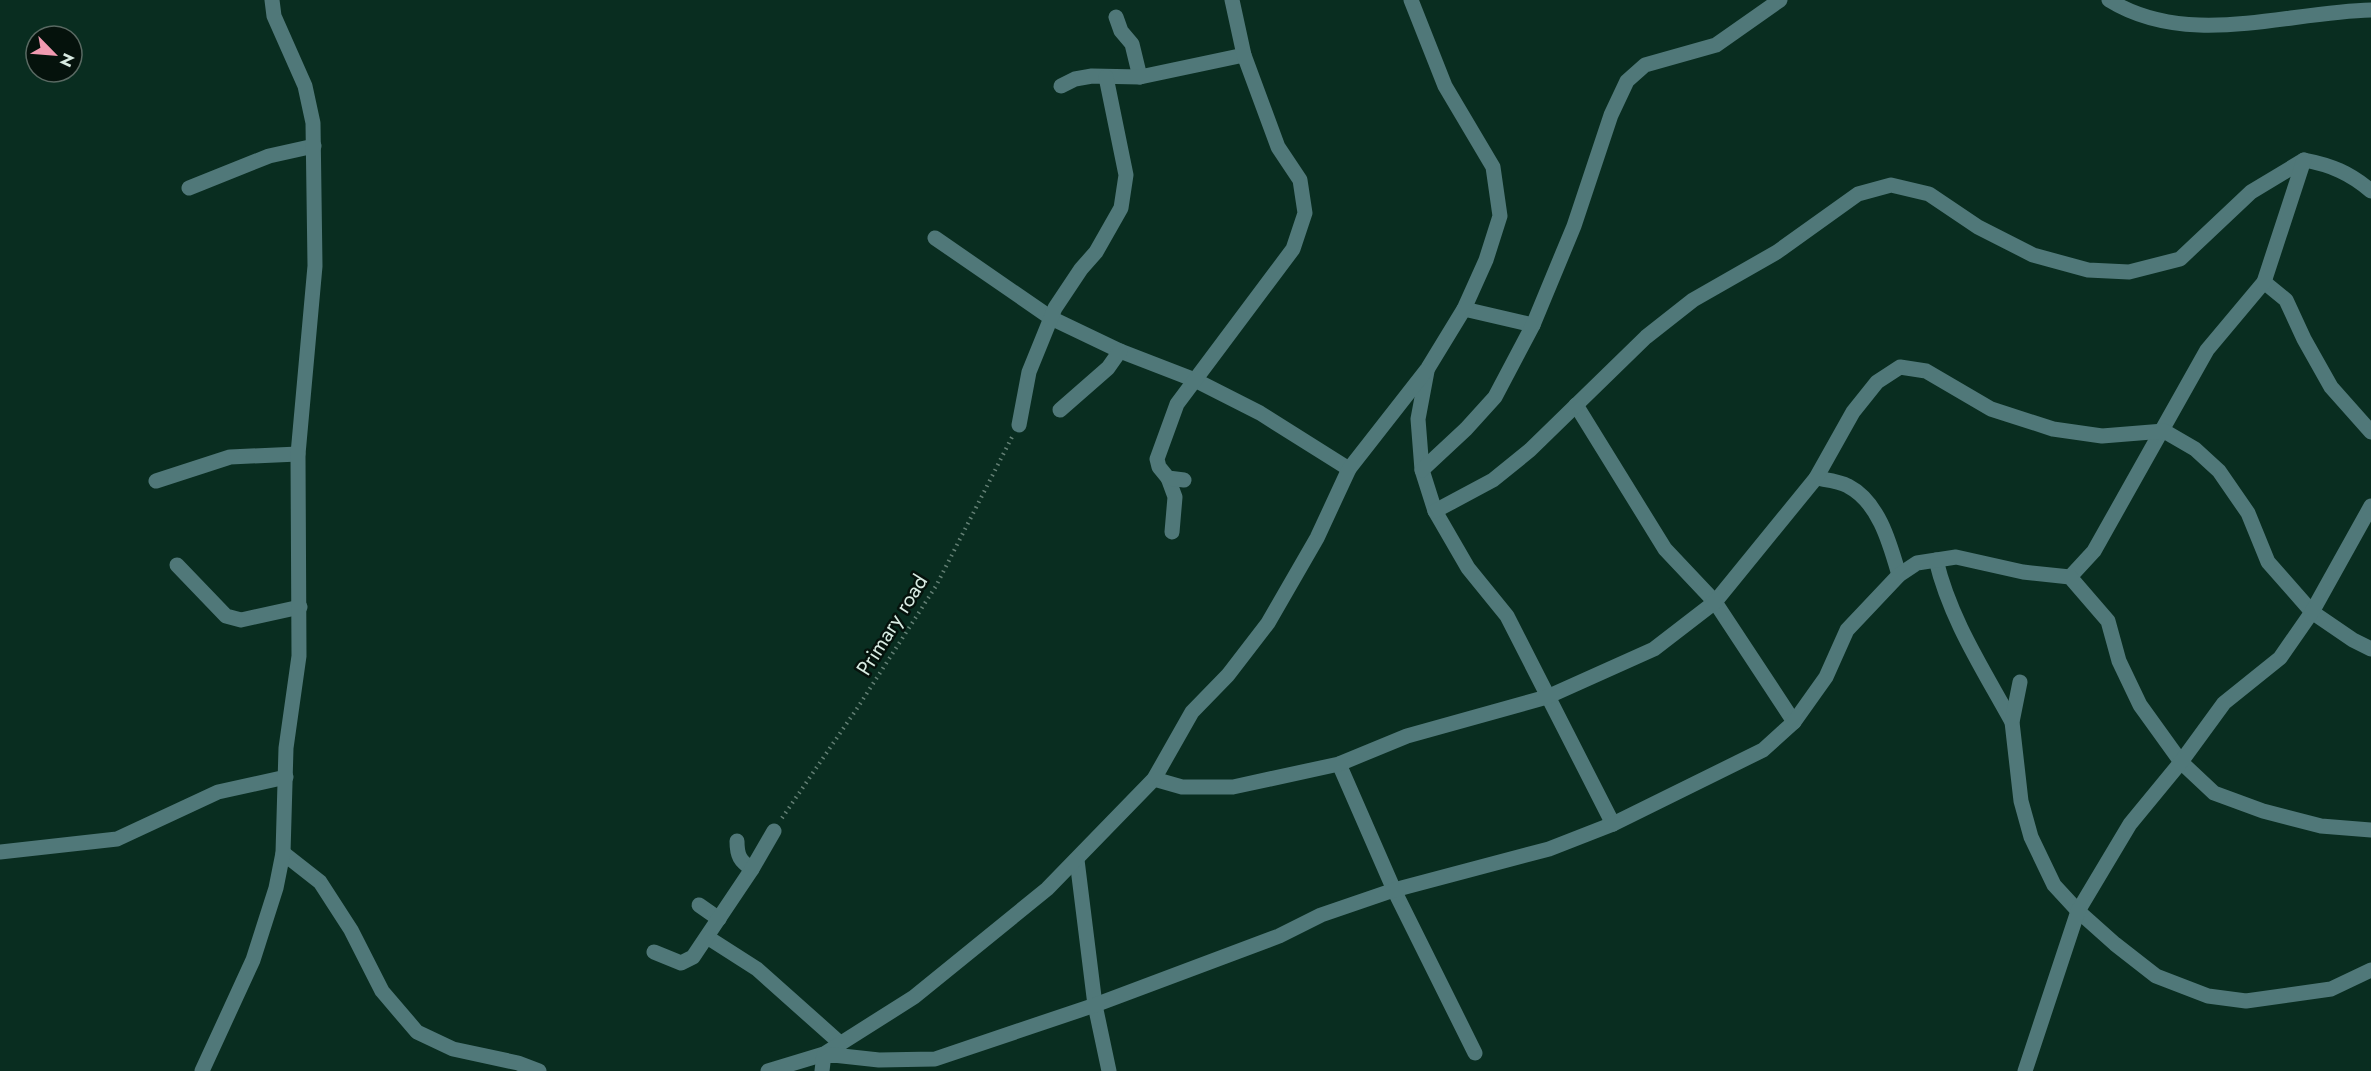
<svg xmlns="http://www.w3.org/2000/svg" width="2371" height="1071" font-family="Jost,sans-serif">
<rect width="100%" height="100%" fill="#092d20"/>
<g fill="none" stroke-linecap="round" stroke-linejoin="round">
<path stroke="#648075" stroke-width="4" stroke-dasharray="1.5 4.5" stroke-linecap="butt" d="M782,818L858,707L936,586L1012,437"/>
<g stroke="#507879" stroke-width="15">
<path d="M2109,0C2188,49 2285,12 2371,10"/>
<path d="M1116,17L1121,31L1132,44L1140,77"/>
<path d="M1061,86L1075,79L1092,76L1140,77L1244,55"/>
<path d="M189,188L269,156L314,146"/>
<path d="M935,238L1051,318L1120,351L1195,380L1260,413L1349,469"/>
<path d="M2264,282L2286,300L2304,339L2331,387L2371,432"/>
<path d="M1464,309L1533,325"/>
<path d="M1427,371L1418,419L1422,470L1435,511L1468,568L1507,616L1613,824"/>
<path d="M1576,405L1665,549L1715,602L1794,722"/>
<path d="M1060,410L1108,368L1120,351"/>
<path d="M1019,425L1029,372L1055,308L1081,269L1096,252L1121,208L1126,175L1106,77"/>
<path d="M1422,470L1466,429L1495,397L1533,325L1574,226L1611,115L1627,81L1645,65L1716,45L1780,0"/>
<path d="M1168,478L1175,497L1172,532"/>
<path d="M1816,478C1826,480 1839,481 1848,486C1879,502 1890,544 1899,575"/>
<path d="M1184,480L1168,478L1159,467L1157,459L1177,404L1293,249L1305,213L1300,180L1278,147L1244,55L1232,0"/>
<path d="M156,481L230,457L298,454"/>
<path d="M1435,511L1493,480L1530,450L1646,337L1693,300L1777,252L1858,194L1891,185L1929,194L1978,227L2033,255L2088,270L2129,272L2180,259L2251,192L2304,160C2331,165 2350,173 2371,191"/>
<path d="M1936,560C1950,619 1983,669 2012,722"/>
<path d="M177,565L226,616L241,620L300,607"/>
<path d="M2070,577L2094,551L2207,350L2264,282L2304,160"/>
<path d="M2020,682L2012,722L2021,801L2031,837L2054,885L2078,911L2115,944L2156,976L2208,996L2246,1001L2331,989L2371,970"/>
<path d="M1339,764L1394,890L1475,1053"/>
<path d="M1154,779L1182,787H1233L1339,764L1407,736L1547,697L1654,649L1715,602L1816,478L1853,412L1877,382L1900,367L1926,371L1991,409L2053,429L2102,436L2164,431L2195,449L2219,471L2248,513L2268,562L2312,612L2353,640L2371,649"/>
<path d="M737,841C737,856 740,861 752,869"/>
<path d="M0,852L117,839L218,792L286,777"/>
<path d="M283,853L320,882L351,930L382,991L417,1032L453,1049L518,1063L539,1071"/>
<path d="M1077,860L1095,1005L1109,1071"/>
<path d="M699,905L719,919"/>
<path d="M707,937L757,969L840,1043"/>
<path d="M654,952L681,963L693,957L752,869L774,831"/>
<path d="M202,1071L253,960L276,888L283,853L286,748L299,656L298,454L315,266L313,123L305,86L274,16L272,0"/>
<path d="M768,1071L824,1054L914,997L1047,889L1154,779L1192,712L1228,675L1268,623L1317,538L1349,469L1428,368L1464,309L1486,260L1500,216L1493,167L1445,86L1411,0"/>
<path d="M822,1071L824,1054L879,1060L935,1059L1095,1005L1279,936L1321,915L1394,890L1549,849L1613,824L1763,750L1794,722L1826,677L1847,630L1899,575L1917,563L1956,557L2023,572L2070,577L2108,621L2119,661L2140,705L2181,762L2214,793L2263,811L2321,826L2371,830"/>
<path d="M2025,1071L2078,911L2130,824L2181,762L2224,703L2280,658L2312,612L2371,506"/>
</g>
</g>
<g text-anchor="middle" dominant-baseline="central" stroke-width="5" stroke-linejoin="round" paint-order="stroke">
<g font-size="21" fill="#d8ebe2" stroke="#05120c">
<text transform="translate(892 625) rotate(-58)">Primary road</text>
</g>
</g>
<g transform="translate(54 54) rotate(115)"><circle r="28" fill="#05120c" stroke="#596962" stroke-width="1.5"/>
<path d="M0-4.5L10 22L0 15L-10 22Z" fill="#f19ab1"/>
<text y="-9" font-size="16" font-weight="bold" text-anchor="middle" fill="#d8ebe2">N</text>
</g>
</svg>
